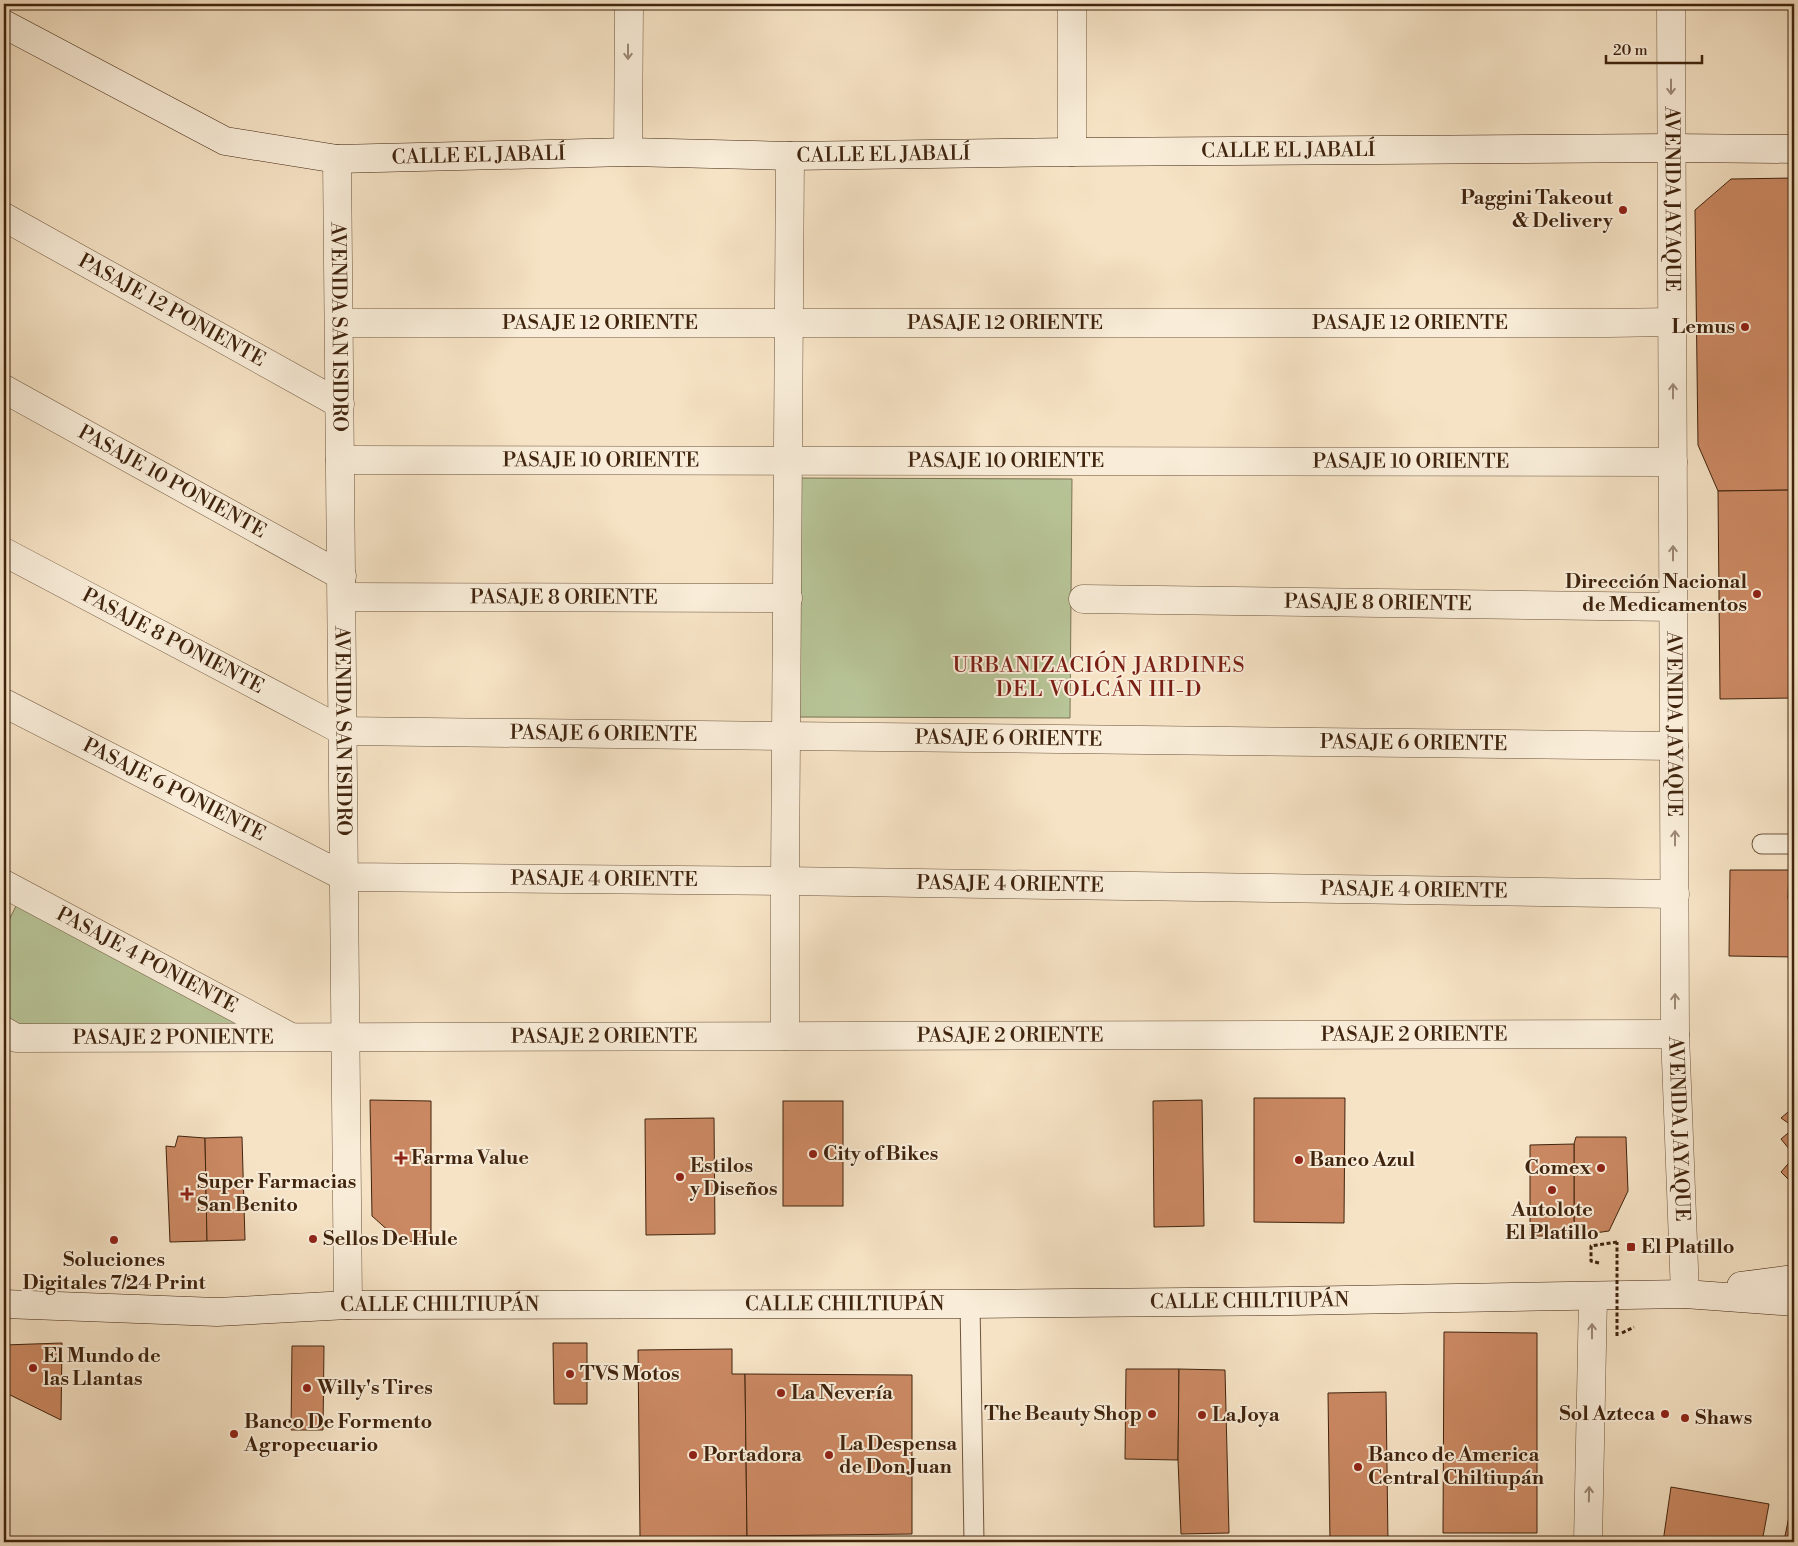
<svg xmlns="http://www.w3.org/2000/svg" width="1798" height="1546" font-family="'Libre Bodoni',serif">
<rect width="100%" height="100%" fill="#f6e3c5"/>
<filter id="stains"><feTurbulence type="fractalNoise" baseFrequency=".004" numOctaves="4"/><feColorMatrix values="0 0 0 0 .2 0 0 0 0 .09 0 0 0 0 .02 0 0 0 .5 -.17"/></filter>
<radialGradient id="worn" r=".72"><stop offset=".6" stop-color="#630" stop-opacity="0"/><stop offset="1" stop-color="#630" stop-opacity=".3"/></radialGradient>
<g fill="#b8c598" stroke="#7c7453">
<path d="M800,478L1072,479L1070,718L799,717Z"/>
<path d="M22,894L291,1037L4,1031V930Z"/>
</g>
<g fill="#cb8963" stroke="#40240e">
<path d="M1794,178V490L1718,491L1698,445L1695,210L1731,179Z"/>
<path d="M1794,490V698L1720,699L1718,491Z"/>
<path d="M1730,870H1789L1788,899H1794V957L1729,956Z"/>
<path d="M1254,1098H1345L1344,1223L1254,1222Z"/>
<path d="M370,1100L431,1101V1242L400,1241L372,1216Z"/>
<path d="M1202,1100L1204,1226L1154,1227L1153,1101Z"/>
<rect x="783" y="1101" width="60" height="105"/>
<path d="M1794,1107V1127L1781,1118Z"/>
<path d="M714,1118L715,1234L646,1235L645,1119Z"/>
<path d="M1794,1128V1155L1781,1139Z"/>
<path d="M178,1136L205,1138L207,1241L170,1242L166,1146L175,1147Z"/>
<path d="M242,1137L245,1240L207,1241L205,1138Z"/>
<path d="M1576,1137H1626L1628,1191L1609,1231L1574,1236V1144Z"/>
<path d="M1574,1144V1236H1530V1145Z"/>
<path d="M1794,1157V1185L1781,1172Z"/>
<path d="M1444,1332L1537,1333V1533H1443Z"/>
<path d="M62,1343L61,1420L4,1392V1345Z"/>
<path d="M553,1343H587V1404H554Z"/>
<path d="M292,1346H324L323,1430H291Z"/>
<path d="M732,1349V1374H745L747,1536L640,1537L638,1350Z"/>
<path d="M1126,1369H1179L1178,1460L1125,1459Z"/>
<path d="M1179,1369L1225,1370L1229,1533L1181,1534L1178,1460Z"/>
<path d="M745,1374L912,1375V1534L747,1536Z"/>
<path d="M1386,1392L1388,1542H1330L1328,1393Z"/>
<path d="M1671,1487L1769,1504L1762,1542H1663Z"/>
<path d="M1794,1492V1542H1788L1784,1541Z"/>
</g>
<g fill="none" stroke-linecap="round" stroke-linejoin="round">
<g stroke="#6e543c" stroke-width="21">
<g id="lane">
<path d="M1762,844H1794"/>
<path d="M970,1304L974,1542"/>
</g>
</g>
<g stroke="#6e543c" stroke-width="29">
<g id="street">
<path d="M1072,4V152"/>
<path id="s1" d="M1671,4L1675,1034L1685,1294"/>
<path d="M628,152L629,4"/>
<path id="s2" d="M337,159L348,1305"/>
<path id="s3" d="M4,217L340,404"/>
<path id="s4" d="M339,323H1608L1672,322"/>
<path id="s5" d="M4,389L342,576"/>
<path id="s6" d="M340,460L1673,462"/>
<path id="s7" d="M4,552L343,731L1674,746"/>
<path id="s8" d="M342,597L788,598"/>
<path id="s9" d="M1083,599L1673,607"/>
<path id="s10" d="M4,703L345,877L785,881L1675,894"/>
<path id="s11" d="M4,884L289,1036"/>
<path id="s12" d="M4,1031L16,1038L1675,1034"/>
<path d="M785,1036V881L790,156"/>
<path d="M1588,1542L1593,1297"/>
</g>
</g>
<g stroke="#40240e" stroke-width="29">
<g id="secondary">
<path id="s13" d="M4,24L225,141L337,159L628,152L790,156L1072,152L1671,148L1794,149"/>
<path d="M1741,1286L1794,1279"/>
<path id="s14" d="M4,1304L217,1312L348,1305L970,1304L1290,1301L1685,1294L1794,1302"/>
</g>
</g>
<g stroke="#40240e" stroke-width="3" stroke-dasharray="4 2.5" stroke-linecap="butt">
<path d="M1599,1263L1591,1261V1246L1617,1242"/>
<path d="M1622,1333L1634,1327"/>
</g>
<use href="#lane" stroke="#f9edd9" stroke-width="19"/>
<use href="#street" stroke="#f9edd9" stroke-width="28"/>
<use href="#secondary" stroke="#f9edd9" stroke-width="28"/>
<path stroke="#40240e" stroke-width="3" stroke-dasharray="4 2.5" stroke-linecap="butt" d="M1617,1336V1242"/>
</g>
<defs><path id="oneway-shaft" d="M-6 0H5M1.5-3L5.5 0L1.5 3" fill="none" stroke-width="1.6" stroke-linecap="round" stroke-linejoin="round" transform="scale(1.25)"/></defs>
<g stroke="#9c8874">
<use href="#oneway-shaft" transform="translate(628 52) rotate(90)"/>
<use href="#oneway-shaft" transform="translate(1671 87) rotate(90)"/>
<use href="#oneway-shaft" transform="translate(1673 391) rotate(-90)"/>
<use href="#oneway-shaft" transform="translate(1673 553) rotate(-90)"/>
<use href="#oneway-shaft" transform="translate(1675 838) rotate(-90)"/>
<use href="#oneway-shaft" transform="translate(1675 1001) rotate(-90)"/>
<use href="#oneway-shaft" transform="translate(1592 1331) rotate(-90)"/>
<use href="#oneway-shaft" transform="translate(1589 1494) rotate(-89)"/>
</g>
<g fill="#8f2418" stroke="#f9edd9" stroke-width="2">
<circle cx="1623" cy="210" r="5"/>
<circle cx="1745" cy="327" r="5"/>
<circle cx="1757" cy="594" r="5"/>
<circle cx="813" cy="1154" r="5"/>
<path d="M398.5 1150.5h5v5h5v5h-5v5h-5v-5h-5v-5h5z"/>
<circle cx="1299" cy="1160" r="5"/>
<circle cx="1601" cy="1168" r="5"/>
<circle cx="680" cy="1177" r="5"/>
<circle cx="1552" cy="1190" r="5"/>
<path d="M184.5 1186.5h5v5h5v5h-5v5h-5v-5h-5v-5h5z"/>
<circle cx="313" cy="1239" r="5"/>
<circle cx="114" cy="1240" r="5"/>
<rect x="1626" y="1242" width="10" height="10" rx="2.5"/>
<circle cx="33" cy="1368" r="5"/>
<circle cx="570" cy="1374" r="5"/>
<circle cx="307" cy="1388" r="5"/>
<circle cx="781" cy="1393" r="5"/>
<circle cx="1152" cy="1414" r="5"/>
<circle cx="1665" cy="1414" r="5"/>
<circle cx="1202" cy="1415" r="5"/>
<circle cx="1685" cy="1418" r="5"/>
<circle cx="234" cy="1434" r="5"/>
<circle cx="693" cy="1455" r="5"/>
<circle cx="829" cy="1455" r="5"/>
<circle cx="1358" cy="1467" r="5"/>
</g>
<g text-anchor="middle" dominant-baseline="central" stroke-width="4" stroke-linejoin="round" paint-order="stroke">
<g font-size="20" fill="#40240e" stroke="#f9edd9">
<text stroke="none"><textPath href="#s13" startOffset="1315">CALLE EL JABALÍ</textPath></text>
<text stroke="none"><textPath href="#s13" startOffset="910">CALLE EL JABALÍ</textPath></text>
<text stroke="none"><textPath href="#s13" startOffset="505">CALLE EL JABALÍ</textPath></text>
<text stroke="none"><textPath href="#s1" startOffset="195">AVENIDA JAYAQUE</textPath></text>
<text stroke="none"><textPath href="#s3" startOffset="192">PASAJE 12 PONIENTE</textPath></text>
<text stroke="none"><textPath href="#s4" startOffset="261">PASAJE 12 ORIENTE</textPath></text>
<text stroke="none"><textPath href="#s4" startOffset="666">PASAJE 12 ORIENTE</textPath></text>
<text stroke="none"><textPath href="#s4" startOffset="1071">PASAJE 12 ORIENTE</textPath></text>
<text stroke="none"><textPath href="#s2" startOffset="168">AVENIDA SAN ISIDRO</textPath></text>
<text stroke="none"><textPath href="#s6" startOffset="261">PASAJE 10 ORIENTE</textPath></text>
<text stroke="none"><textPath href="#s6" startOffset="666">PASAJE 10 ORIENTE</textPath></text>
<text stroke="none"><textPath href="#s6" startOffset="1071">PASAJE 10 ORIENTE</textPath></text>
<text stroke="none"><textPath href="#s5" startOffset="192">PASAJE 10 PONIENTE</textPath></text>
<text stroke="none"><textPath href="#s8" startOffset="222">PASAJE 8 ORIENTE</textPath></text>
<text stroke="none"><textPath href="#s9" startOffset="295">PASAJE 8 ORIENTE</textPath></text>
<text stroke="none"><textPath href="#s7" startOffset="191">PASAJE 8 PONIENTE</textPath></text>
<text stroke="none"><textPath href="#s1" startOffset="720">AVENIDA JAYAQUE</textPath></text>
<text stroke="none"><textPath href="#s2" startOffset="572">AVENIDA SAN ISIDRO</textPath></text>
<text stroke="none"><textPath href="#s7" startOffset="644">PASAJE 6 ORIENTE</textPath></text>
<text stroke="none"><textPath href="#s7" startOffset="1049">PASAJE 6 ORIENTE</textPath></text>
<text stroke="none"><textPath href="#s7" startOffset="1454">PASAJE 6 ORIENTE</textPath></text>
<text stroke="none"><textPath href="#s10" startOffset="191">PASAJE 6 PONIENTE</textPath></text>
<text stroke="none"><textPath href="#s10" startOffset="642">PASAJE 4 ORIENTE</textPath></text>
<text stroke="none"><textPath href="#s10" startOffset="1048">PASAJE 4 ORIENTE</textPath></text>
<text stroke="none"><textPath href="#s10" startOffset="1452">PASAJE 4 ORIENTE</textPath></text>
<text stroke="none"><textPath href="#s11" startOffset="162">PASAJE 4 PONIENTE</textPath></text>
<text stroke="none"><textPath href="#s12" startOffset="1412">PASAJE 2 ORIENTE</textPath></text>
<text stroke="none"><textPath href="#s12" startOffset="602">PASAJE 2 ORIENTE</textPath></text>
<text stroke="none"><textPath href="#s12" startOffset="1008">PASAJE 2 ORIENTE</textPath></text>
<text stroke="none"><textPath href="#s12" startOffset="171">PASAJE 2 PONIENTE</textPath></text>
<text stroke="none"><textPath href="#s1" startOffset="1125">AVENIDA JAYAQUE</textPath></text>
<text stroke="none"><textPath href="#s14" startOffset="1246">CALLE CHILTIUPÁN</textPath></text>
<text stroke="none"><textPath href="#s14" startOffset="841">CALLE CHILTIUPÁN</textPath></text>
<text stroke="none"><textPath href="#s14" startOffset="436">CALLE CHILTIUPÁN</textPath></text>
</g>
<g font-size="20" font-weight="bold" fill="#40240e" stroke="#f9edd9" text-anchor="start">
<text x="1613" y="198" text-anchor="end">Paggini Takeout<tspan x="1613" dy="23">&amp; Delivery</tspan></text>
<text x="1735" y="327" text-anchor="end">Lemus</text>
<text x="1747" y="582" text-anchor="end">Dirección Nacional<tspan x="1747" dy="23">de Medicamentos</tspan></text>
<text x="823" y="1154">City of Bikes</text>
<text x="411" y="1158">Farma Value</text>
<text x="1309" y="1160">Banco Azul</text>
<text x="690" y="1166">Estilos<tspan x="690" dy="23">y Diseños</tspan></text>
<text x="1591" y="1168" text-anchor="end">Comex</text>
<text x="197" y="1182">Super Farmacias<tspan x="197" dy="23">San Benito</tspan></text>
<text x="1552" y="1210" text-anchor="middle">Autolote<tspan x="1552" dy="23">El Platillo</tspan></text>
<text x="323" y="1239">Sellos De Hule</text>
<text x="1641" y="1247">El Platillo</text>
<text x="114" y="1260" text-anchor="middle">Soluciones<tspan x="114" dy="23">Digitales 7/24 Print</tspan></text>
<text x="43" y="1356">El Mundo de<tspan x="43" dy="23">las Llantas</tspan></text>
<text x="580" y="1374">TVS Motos</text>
<text x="317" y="1388">Willy's Tires</text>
<text x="791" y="1393">La Nevería</text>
<text x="1142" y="1414" text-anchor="end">The Beauty Shop</text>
<text x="1655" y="1414" text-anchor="end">Sol Azteca</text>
<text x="1212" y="1415">La Joya</text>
<text x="1695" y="1418">Shaws</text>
<text x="244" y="1422">Banco De Formento<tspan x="244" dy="23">Agropecuario</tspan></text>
<text x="839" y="1444">La Despensa<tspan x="839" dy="23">de Don Juan</tspan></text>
<text x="703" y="1455">Portadora</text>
<text x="1368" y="1455">Banco de America<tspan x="1368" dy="23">Central Chiltiupán</tspan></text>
</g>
<g font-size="21" letter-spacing="1" fill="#7a1f14" stroke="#f9edd9">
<text x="1099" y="666">URBANIZACIÓN JARDINES<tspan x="1099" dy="24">DEL VOLCÁN III-D</tspan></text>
</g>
</g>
<rect width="1798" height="1546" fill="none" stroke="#f6e3c5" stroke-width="20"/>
<rect x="5" y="5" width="1788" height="1536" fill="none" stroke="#40240e" stroke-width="2.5"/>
<rect x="10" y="10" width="1778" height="1526" fill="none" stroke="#40240e"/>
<path d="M1606 55v8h96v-8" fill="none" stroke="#40240e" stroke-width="2.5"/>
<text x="1613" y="55" font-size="15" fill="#40240e" stroke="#f9edd9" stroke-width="4" paint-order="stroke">20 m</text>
<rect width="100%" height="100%" filter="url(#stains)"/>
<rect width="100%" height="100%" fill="url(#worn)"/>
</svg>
